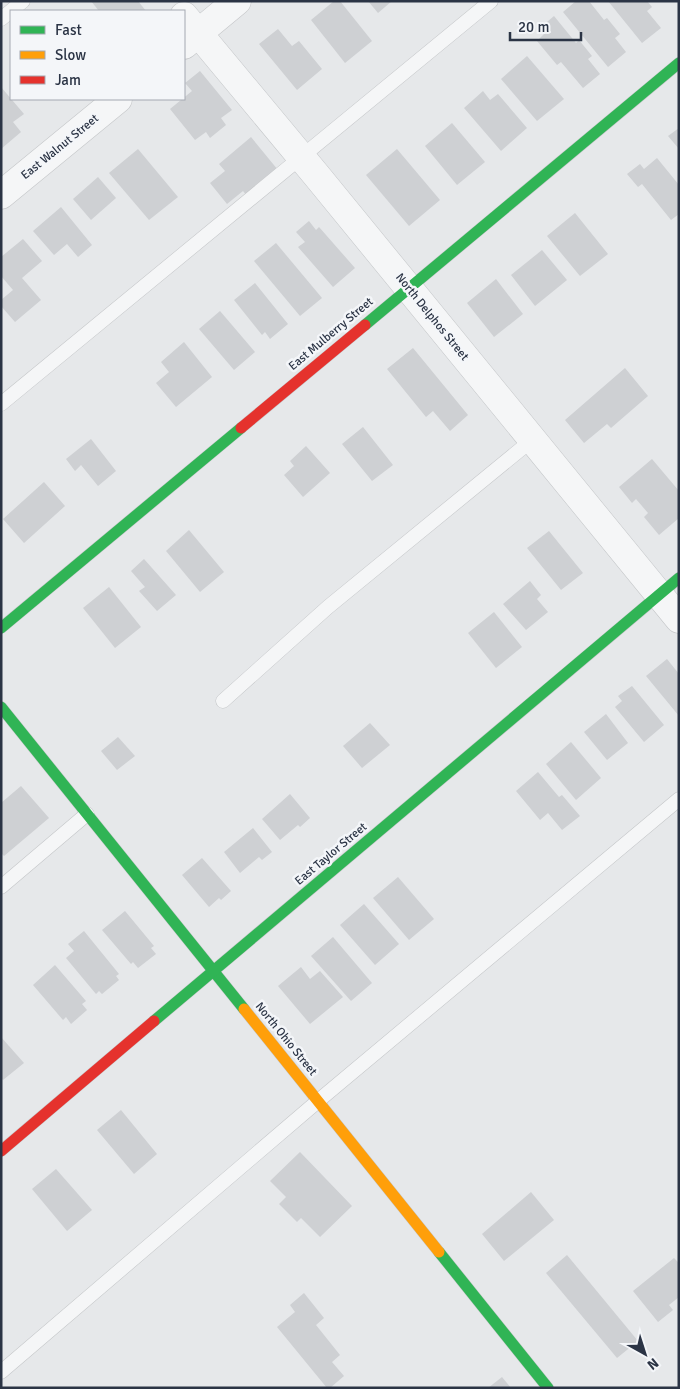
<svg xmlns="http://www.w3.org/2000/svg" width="680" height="1389" font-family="Signika,sans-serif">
<rect width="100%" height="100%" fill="#e6e8ea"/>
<g fill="#ced0d3">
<path d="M91,1H138L146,11H99Z"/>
<path d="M334,1H340L372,41L345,63L311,20Z"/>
<path d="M368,1H392L378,13Z"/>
<path d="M576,1H589L604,20L607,18L620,34L615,38L626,52L608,67L563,12Z"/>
<path d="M608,1H647L652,7L647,11L661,28L642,43Z"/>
<path d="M554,16L576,43L579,40L592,56L588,59L600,74L583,88L561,62L557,65L537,41L545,33L540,28Z"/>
<path d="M278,29L292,46L299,41L322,69L297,90L259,44Z"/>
<path d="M527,56L564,99L537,121L501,79Z"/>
<path d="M200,71L232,110L221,118L226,125L210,138L206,132L195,140L170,109L192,91L185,83Z"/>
<path d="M1,87L24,114L13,122L21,132L1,149Z"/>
<path d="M483,91L490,100L498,94L527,128L501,151L464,108Z"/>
<path d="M452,123L485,162L457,185L425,146Z"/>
<path d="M679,128V149L668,136Z"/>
<path d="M251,137L278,170L247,196L243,191L227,204L210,183L225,171L219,164Z"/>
<path d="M138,149L178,197L149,220L109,173Z"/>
<path d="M397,149L440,200L409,226L366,175Z"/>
<path d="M657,158L679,185V214L671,220L642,184L638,187L627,174L640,164L644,169Z"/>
<path d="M98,177L116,198L91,220L73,199Z"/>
<path d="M61,207L92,245L78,257L67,244L54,255L33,231Z"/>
<path d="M575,213L608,254L580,276L547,236Z"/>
<path d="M309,221L316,230L319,227L355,268L333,287L298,247L305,242L296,232Z"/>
<path d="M23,239L42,261L22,278L41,300L15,322L1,306V300L13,290L1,276V257Z"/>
<path d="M276,243L322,298L300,316L254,261Z"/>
<path d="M542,250L567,280L535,306L511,275Z"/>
<path d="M496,279L523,314L494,337L467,303Z"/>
<path d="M255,283L288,324L270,339L265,332L262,335L234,300Z"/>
<path d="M220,311L255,352L234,370L199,329Z"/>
<path d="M184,342L212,377L176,407L156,383L169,372L161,362Z"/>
<path d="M413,348L468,415L450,431L433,411L426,417L387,369Z"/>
<path d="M625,368L648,396L611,428L607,424L584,443L565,420Z"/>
<path d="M363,427L393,465L372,481L342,444Z"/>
<path d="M91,439L116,471L98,486L81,465L75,471L66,459Z"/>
<path d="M306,446L330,473L303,497L284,475L294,466L290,461Z"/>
<path d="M652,459L679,491V518L659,535L644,517L648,513L636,499L632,503L619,487Z"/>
<path d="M44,482L65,506L24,543L3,519Z"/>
<path d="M189,530L224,572L200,592L166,551Z"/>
<path d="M549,531L583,573L561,590L527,548Z"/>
<path d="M144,559L176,595L157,611L139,591L145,587L131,571Z"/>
<path d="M530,581L541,595L537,599L548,612L526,630L503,604Z"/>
<path d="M109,587L141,627L115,648L83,608Z"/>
<path d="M494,612L522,647L496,668L468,633Z"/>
<path d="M667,659L679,674V716L646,676Z"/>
<path d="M632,686L664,725L644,742L615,707L622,701L618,696Z"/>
<path d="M606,714L628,743L607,760L584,732Z"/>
<path d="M370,723L390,745L362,768L343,746Z"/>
<path d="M118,737L135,756L117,770L101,751Z"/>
<path d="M571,742L601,778L576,800L546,764Z"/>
<path d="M538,772L559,797L562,795L580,816L562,830L548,813L540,820L516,791Z"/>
<path d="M21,786L49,818L4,856L1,853V803Z"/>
<path d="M290,794L310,818L300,827L298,825L280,840L262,819Z"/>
<path d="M253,828L272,852L262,860L259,857L240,873L224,852Z"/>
<path d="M202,858L231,891L221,900L219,898L209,907L182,875Z"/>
<path d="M398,877L434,919L409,940L373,898Z"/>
<path d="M364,904L399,944L375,965L340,925Z"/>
<path d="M125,911L154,946L151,948L156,954L138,968L133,962L131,964L102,930Z"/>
<path d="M84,931L119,974L116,976L119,980L102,994L99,991L96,994L66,958L74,951L68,944Z"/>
<path d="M333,937L372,983L351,1001L311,956Z"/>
<path d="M55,965L86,1001L82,1004L87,1010L71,1024L66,1017L63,1020L33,985Z"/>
<path d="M301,967L310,979L320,971L343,997L310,1024L278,986Z"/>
<path d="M1,1037L24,1063L3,1080L1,1078Z"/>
<path d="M121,1110L157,1154L134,1174L97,1130Z"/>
<path d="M300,1152L352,1206L320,1237L301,1218L297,1222L279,1204L286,1197L270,1181Z"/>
<path d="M56,1169L92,1210L67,1231L32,1189Z"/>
<path d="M531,1192L554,1220L504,1261L482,1234Z"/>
<path d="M567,1255L638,1341L617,1358L546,1273Z"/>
<path d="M674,1258L679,1263V1297L669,1305L673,1310L658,1322L633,1291Z"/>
<path d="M304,1293L324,1318L316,1325L340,1355L332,1362L344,1376L330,1388H327L277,1327L295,1312L290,1305Z"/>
<path d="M502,1377L511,1388H488Z"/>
</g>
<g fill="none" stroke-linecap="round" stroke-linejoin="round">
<g stroke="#c4c6c8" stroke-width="15">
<g id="lane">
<path d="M1,19L23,1"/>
<path d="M1,404L491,1"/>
<path d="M223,701L328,607L532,440"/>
<path d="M1,887L87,814"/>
<path d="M1,1372L318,1101L679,799"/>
</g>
</g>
<g stroke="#c4c6c8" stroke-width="29">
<g id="street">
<path d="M184,16L317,176L679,619"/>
<path d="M184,45L237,1"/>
<path d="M1,195L118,99"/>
</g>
</g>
<g stroke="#c4c6c8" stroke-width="12">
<g id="fast">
<path d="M365,325L679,63"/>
<path d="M1,628L241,428"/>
<path d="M1,707L244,1009"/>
<path d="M154,1021L679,578"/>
<path d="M439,1252L548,1388"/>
</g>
</g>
<g stroke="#c4c6c8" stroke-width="12">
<path id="slow" d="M244,1009L439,1252"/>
</g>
<g stroke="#c4c6c8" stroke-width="12">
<g id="jam">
<path d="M241,428L365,325"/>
<path d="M1,1151L154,1021"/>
</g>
</g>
<use href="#lane" stroke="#f5f6f7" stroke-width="14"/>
<use href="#street" stroke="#f5f6f7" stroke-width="28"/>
<use href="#fast" stroke="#30b455" stroke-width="11"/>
<use href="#slow" stroke="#ff9f0a" stroke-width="11"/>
<use href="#jam" stroke="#e5322d" stroke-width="11"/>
</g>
<g text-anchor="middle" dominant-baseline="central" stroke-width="5" stroke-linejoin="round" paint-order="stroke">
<g font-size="12" fill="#2b3445" stroke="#f4f6f9">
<text transform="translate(60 147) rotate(-39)">East Walnut Street</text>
<text transform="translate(432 317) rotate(51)">North Delphos Street</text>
<text transform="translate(331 334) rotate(-40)">East Mulberry Street</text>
<text transform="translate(331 854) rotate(-40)">East Taylor Street</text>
<text transform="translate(286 1039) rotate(51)">North Ohio Street</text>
</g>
</g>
<rect width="680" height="1389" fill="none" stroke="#2b3445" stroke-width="5"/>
<rect x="10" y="10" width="175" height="90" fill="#f4f6f9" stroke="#a4a8b1"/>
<rect x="20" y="26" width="25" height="8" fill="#30b455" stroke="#a4a8b1"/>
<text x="55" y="35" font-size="15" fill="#2b3445">Fast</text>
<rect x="20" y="51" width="25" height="8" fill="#ff9f0a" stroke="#a4a8b1"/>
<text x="55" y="60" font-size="15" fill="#2b3445">Slow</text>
<rect x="20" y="76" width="25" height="8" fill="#e5322d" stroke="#a4a8b1"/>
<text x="55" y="85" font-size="15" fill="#2b3445">Jam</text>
<g transform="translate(645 1354) rotate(141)" stroke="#f4f6f9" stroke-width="4" paint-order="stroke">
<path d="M0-4L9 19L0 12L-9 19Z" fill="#2b3445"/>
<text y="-8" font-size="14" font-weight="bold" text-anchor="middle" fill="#2b3445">N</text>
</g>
<path d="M510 32v8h71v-8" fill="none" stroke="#2b3445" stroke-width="2.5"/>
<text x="518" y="32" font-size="15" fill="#2b3445" stroke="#f4f6f9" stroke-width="4" paint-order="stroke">20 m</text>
</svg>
